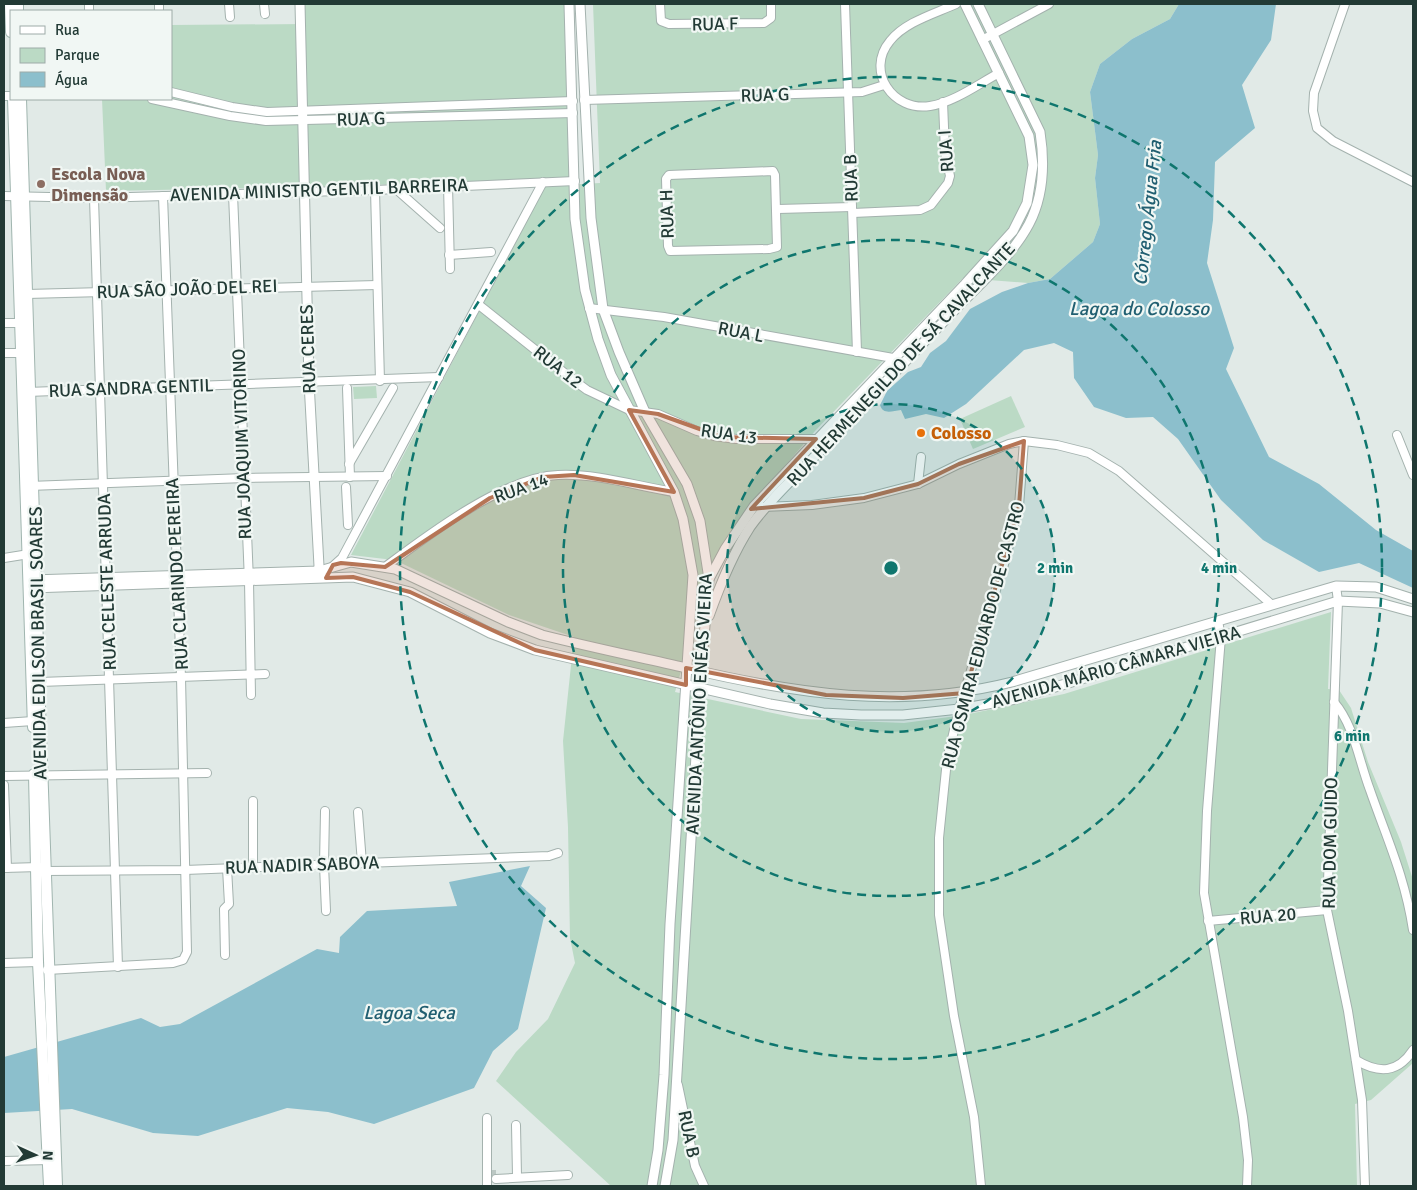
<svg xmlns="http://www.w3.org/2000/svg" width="1417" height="1190" font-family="Signika,sans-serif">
<rect width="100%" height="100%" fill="#e1eae7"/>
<g fill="#bbdac5">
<path d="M305,4H567L573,178L310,187L106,191L102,99H171V25L305,24Z"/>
<path d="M593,4H1179L1170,19L1132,39L1100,64L1090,92L1098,155L1095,178L1100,224L1093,242L1050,279L1028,283L963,278L815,431L740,518L712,565L675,692L801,719L904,723L964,715L1064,694L1331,612L1328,689L1339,690L1351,708L1368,762L1401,842L1413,880V1063L1371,1100L1355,1104L1357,1186H611L496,1081L516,1052L548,1019L575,963L570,938L568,827L563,741L574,637L509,615L401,563L385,559L351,555L545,186L600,183Z"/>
<path d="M376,386L377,398L354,399L353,387Z"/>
<path d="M1011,396L1025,427L973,449L960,419Z"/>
</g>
<g fill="#8cbfcc">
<path d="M1179,4H1276L1271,40L1242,85L1255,128L1215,162L1213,220L1207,263L1234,348L1226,369L1269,457L1319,484L1376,530L1413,551V588L1359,563L1319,572L1263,540L1221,500L1178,439L1153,417L1126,418L1094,407L1074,378L1073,352L1054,343L1024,350L966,404L944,418L926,414L905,419L901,410C892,411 883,415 880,405L887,391L908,372L921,367L930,353L946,341L970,309L1002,292L1028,283L1050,279L1093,242L1100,224L1095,178L1098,155L1090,92L1100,64L1132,39L1170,19Z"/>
<path d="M530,866L521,886L546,908L518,1029L493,1051L474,1088L374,1124L328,1112L287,1108L198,1136L153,1133L72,1109L4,1113V1057L141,1018L160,1027L180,1024L317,949L339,953L340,937L367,911L457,906L449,882Z"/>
</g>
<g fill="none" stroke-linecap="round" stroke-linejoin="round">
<path stroke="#bbc7c3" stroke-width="8" stroke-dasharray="8 4" stroke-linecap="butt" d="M492,1174H496"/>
<g stroke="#a4b2ae" stroke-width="10">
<g id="minor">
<path d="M89,4V11"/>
<path d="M159,4V11"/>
<path d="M229,4L230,17"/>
<path d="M264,4L265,14"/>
<path d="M660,4L661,21L669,24L764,23L771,18V4"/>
<path d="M845,4L857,352"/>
<path d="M956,4C934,14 905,22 890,41C865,71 893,112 930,106C954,102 977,85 999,73"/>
<path d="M1345,4L1314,93L1313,111L1317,128L1333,141L1413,182"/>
<path d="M982,40L1049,4"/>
<path d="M171,92L232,107L267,112L573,101"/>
<path d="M4,96H11"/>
<path d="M152,99L230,116L266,121L573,113"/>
<path d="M584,100L862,92L884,85"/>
<path d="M773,171L775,175L777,247L769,249L670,251L668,246L666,179L669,175Z"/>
<path d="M448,185L450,269"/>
<path d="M396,189L440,228"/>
<path d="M375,190L380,381"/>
<path d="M233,194L249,581L251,695"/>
<path d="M4,196L94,198L375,190L575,181"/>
<path d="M94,198L118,967"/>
<path d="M778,209L852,207"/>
<path d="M853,213L920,210L931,205L948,183L950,176L945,152L943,102"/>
<path d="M449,255L491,252"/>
<path d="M27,294L377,285"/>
<path d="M479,305L572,379L587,390L629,410L658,414L697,431L714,436L736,439H816"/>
<path d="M589,308L664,317L893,358"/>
<path d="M4,323H20"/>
<path d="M4,353H21"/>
<path d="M347,388L350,477"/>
<path d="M27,392L439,377"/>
<path d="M1397,435L1413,475"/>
<path d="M349,464L393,388"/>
<path d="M918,484L921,457"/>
<path d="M29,486L245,478L387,476"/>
<path d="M346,487L348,525"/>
<path d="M761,507L812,505L864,498L918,484L959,464L1009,444L1024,441L1057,445L1089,453L1119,471L1271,604"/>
<path d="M4,558L29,554"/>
<path d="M332,567L342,558L543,182"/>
<path d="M385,567C428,535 504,477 558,475C597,473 636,486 674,492"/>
<path d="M1336,586L1338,601L1327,910L1348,1011L1362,1100L1365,1186"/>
<path d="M1218,621L1221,637L1207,811L1204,893L1243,1117L1248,1160L1247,1186"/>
<path d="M40,682L265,674"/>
<path d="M1334,702C1354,725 1359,761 1370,790C1387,839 1405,877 1413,930"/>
<path d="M4,723L33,721"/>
<path d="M4,776L207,773"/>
<path d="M4,785L7,868"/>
<path d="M325,811L324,865L326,911"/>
<path d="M358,812L362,863"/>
<path d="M253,867V801"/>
<path d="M4,868L39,867"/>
<path d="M44,871L185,870L549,856L558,853"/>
<path d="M1208,921L1327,910"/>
<path d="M225,955L224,909L229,904L227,868"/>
<path d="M4,963L38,962"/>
<path d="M47,970L173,963L183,960L187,952L181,677L163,196"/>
<path d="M1356,1060C1379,1074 1398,1073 1413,1050"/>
<path d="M678,1085L695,1166L704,1186"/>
<path d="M516,1125L517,1176"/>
<path d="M4,1161L51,1160"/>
<path d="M496,1179L568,1175"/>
<path d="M487,1186V1118"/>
<path d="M981,1186L974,1117L954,1016L939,915V838L947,760L959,709L1005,561L1019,506L1024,441"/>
</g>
</g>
<g stroke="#a4b2ae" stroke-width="11">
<g id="tertiary">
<path d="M300,4L309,382L319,566L317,575"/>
<path d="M569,4L575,219L585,290L598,339L611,375L674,492L683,519L693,575L670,924L664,1075L658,1150L652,1186"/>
<path d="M580,4L591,218L603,309L619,352L645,412L687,484L700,521L709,579L701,672L673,1140L665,1186"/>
<path d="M709,579L725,549L754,506L965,284L1013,231L1027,203L1033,165L1029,136L965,4"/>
<path d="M31,580L319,571L351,562L395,569L508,622L542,635C590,647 638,657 686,668C796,694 901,710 1012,682L1336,586L1376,587L1413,599"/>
<path d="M31,588L353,577L410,592L490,633L535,650L770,704L823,713L861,715H903L959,709L1016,699L1338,601L1380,603L1413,612"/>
<path d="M709,616C720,585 732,555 750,527C769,500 796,476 819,452C862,406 906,361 950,315C976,287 1011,258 1029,224C1044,195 1045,164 1040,132L978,4"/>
</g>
</g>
<g stroke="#a0b5af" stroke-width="12">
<g id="secondary">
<path d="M10,4L11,32"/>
<path d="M18,4V11"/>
<path d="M13,99L33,727"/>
<path d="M21,99C33,461 42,824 57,1186"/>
<path d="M34,774L38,962L49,1186"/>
</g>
</g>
<use href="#minor" stroke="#fff" stroke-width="8"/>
<use href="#tertiary" stroke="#fff" stroke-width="9"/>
<use href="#secondary" stroke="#fff" stroke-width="10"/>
</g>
<path fill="#b67556" fill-opacity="0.2" stroke="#b67556" stroke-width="4" stroke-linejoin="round" d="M629,410L658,414L722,437L816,439L751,509L864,498L918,484L959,464L1024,441L1019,506L965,693L903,698L826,695L686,668V685L535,650L410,592L353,577L326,578L333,565L341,563L385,567L490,498L543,477L574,475L674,492Z"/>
<circle cx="891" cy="568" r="164" fill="#0f766e" fill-opacity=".12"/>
<g fill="none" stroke="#0f766e" stroke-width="2.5" stroke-dasharray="9 6">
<circle cx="891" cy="568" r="164"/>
<circle cx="891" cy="568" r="328"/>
<circle cx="891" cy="568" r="491"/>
</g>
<circle fill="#8d6e63" stroke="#f1f7f4" stroke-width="2" cx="41" cy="184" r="5"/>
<circle fill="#e8710a" stroke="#f1f7f4" stroke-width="2" cx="921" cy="433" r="5"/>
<g text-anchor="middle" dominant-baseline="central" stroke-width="4.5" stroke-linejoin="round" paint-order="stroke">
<g font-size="18" fill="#223a35" stroke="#f1f7f4">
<text transform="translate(715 24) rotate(-1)">RUA F</text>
<text transform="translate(765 95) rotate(-2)">RUA G</text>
<text transform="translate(361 119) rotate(-2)">RUA G</text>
<text transform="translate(946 151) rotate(-94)">RUA I</text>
<text transform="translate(851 178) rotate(-92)">RUA B</text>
<text transform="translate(319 190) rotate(-2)">AVENIDA MINISTRO GENTIL BARREIRA</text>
<text transform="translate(667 214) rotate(-92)">RUA H</text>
<text transform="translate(187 289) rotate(-2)">RUA SÃO JOÃO DEL REI</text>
<text transform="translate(741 332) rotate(11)">RUA L</text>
<text transform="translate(308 349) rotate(-92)">RUA CERES</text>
<text transform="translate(901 364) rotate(-47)">RUA HERMENEGILDO DE SÁ CAVALCANTE</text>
<text transform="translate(558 367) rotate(38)">RUA 12</text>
<text transform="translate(131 388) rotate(-2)">RUA SANDRA GENTIL</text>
<text transform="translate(729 434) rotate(8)">RUA 13</text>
<text transform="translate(242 444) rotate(-92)">RUA JOAQUIM VITORINO</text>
<text transform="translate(521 488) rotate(-20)">RUA 14</text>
<text transform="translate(177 574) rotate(-93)">RUA CLARINDO PEREIRA</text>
<text transform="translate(107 582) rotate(-92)">RUA CELESTE ARRUDA</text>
<text transform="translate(983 635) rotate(-75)">RUA OSMIRA EDUARDO DE CASTRO</text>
<text transform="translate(38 643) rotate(-91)">AVENIDA EDILSON BRASIL SOARES</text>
<text transform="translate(1116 667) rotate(-16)">AVENIDA MÁRIO CÂMARA VIEIRA</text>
<text transform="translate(699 704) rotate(-87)">AVENIDA ANTÔNIO ENÉAS VIEIRA</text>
<text transform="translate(1330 843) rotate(-89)">RUA DOM GUIDO</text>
<text transform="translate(302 865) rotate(-2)">RUA NADIR SABOYA</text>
<text transform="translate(1268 916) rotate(-5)">RUA 20</text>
<text transform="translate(689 1134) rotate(78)">RUA B</text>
</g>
<g font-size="18" font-weight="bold" fill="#785e54" stroke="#f1f7f4" text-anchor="start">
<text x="51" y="174">Escola Nova<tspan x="51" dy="21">Dimensão</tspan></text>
</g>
<g font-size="18" font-weight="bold" fill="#c56008" stroke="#f1f7f4" text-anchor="start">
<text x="931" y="433">Colosso</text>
</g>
<g font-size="19" font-style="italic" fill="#215f71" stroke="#f1f7f4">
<text transform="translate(1148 213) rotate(-84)">Córrego Água Fria</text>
<text x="1139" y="309">Lagoa do Colosso</text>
<text x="409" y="1013">Lagoa Seca</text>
</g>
</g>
<circle cx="891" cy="568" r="8" fill="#0f766e" stroke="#f1f7f4" stroke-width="2.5"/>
<g font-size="15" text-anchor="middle" font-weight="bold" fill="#0f766e" stroke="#f1f7f4" stroke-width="4.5" stroke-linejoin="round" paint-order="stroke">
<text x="1055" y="573">2 min</text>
<text x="1219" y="573">4 min</text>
<text x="1352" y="741">6 min</text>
</g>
<rect width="1417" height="1190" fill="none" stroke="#223a35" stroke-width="10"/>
<rect x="10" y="10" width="162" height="90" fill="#f1f7f4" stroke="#9eaba8"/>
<rect x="20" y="26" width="25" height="8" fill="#ffffff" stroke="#9eaba8"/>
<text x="55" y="35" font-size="15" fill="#223a35">Rua</text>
<rect x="20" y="48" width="25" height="15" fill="#bbdac5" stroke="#9eaba8"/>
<text x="55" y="60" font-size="15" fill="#223a35">Parque</text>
<rect x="20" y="72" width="25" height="15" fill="#8cbfcc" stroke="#9eaba8"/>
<text x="55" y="85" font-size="15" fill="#223a35">Água</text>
<g transform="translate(35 1155) rotate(93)" stroke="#f1f7f4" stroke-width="4" paint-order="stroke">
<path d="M0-4L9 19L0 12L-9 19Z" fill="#223a35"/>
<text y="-8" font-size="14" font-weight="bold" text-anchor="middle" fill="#223a35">N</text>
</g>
</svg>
